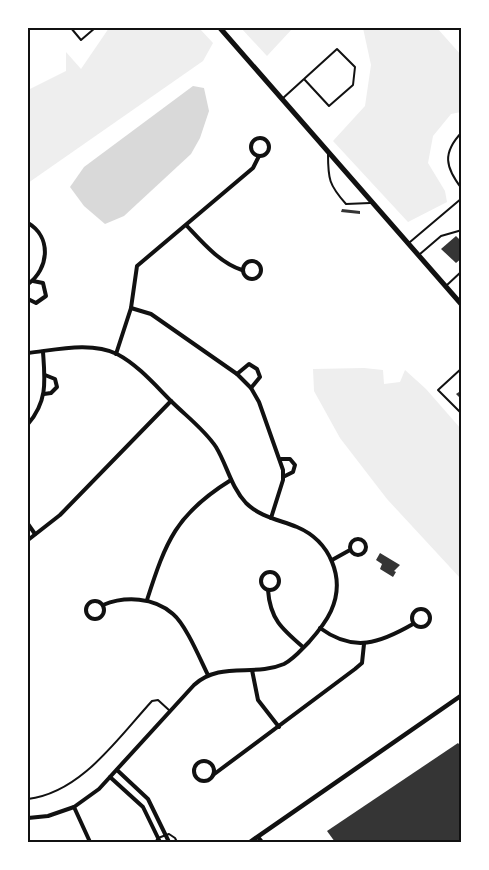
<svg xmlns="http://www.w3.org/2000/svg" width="489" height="870" font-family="'DejaVu Sans',sans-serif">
<rect width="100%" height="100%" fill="#fff"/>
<g fill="#eee">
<path d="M109,28H199L213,43L203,61L28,183V90L66,71V52L81,69Z"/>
<path d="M241,28H293L267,56Z"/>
<path d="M363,28H437L461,55V112L451,114L433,136L428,163L445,191L447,202L408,222L333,141L365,106L371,65Z"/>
<path d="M364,368L383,370L384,384L400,382L405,370L426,389L461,429V579L387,499L340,438L314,391L313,369Z"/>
</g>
<path fill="#d9d9d9" d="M193,86L204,88L209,111L200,138L191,154L124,216L105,224L84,206L70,187L84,167Z"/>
<g fill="#353535">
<path d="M342,209L360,211V214L341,212Z"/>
<path d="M456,236L462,242V258L456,263L441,249Z"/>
<path d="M462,390V400L456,394Z"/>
<path d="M380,553L400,565L394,571L396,572L393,577L380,569L382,564L376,560Z"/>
<path d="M458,743L462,748V842H335L327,831Z"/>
</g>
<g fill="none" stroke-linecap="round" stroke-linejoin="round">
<g stroke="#111" stroke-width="2">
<path d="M71,28L81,40L95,28"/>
<path d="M282,99L337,49L355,67L353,85L329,106L304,79"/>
<path d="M462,132C442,153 445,167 462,189"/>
<path d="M328,154C328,179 329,185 346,204L370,203"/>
<path d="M410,242L462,198"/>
<path d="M420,254L441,236L462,230"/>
<path d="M447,285L462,271"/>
<path d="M462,368L438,390L462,414"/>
<path d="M28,799C81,793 118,738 152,701L158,700L170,711"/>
<path d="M155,842L158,838L169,834L175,838L177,842"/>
</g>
<g stroke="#111" stroke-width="4">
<circle cx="260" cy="147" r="9"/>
<path d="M28,223C52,237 49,269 28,284"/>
<path d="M187,226C203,243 220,263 242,270"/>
<circle cx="252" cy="270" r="9"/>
<path d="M28,299L36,303L46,296L43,283L33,281"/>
<path d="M131,308L151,314L237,374L251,388L259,402L283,470V480L271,518"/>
<path d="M28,353C55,350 91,341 117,354C138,365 155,385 171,401C186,416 204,429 216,447C227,465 231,487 246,503C260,517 280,520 297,527C330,541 346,578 331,611C326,622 317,633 309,642C301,650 294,659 284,664C254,677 220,661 194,685L99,789L74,807L48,816L28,818"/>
<path d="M116,354L131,308L137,266L253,168L259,156"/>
<path d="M237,374L249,364L257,369L260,377L251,388"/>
<path d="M44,394L51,393L57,387L55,379L45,375"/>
<path d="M28,424C48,401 45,380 43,352"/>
<path d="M281,459H290L295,465L293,472L283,477"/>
<path d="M28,524L35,534"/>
<circle cx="358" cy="547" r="8"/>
<path d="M28,540L60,515L171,401"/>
<path d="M332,560L350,550"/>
<circle cx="270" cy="581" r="9"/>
<path d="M268,590C270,619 282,629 303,647"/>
<path d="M147,600C166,541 176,514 231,480"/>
<circle cx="95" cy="610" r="9"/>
<path d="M103,605C125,596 154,597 173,614C186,625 200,659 208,675"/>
<circle cx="421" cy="618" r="9"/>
<path d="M320,628C354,653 380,643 413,624"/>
<path d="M252,670L258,700L279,727"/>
<circle cx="204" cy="771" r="10"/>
<path d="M117,770L148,799L169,842"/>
<path d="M213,775L355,669L362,663L364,644"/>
<path d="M110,777L143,807L160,842"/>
<path d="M74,807L90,842"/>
<path d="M258,837L262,842"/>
</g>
<path stroke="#111" stroke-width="4.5" d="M250,842L462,695"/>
<path stroke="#111" stroke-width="5" d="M220,28L462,305"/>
</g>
<rect width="489" height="870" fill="none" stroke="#ffffff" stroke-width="58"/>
<rect x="29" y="29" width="431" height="812" fill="none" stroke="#111" stroke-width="2"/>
</svg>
